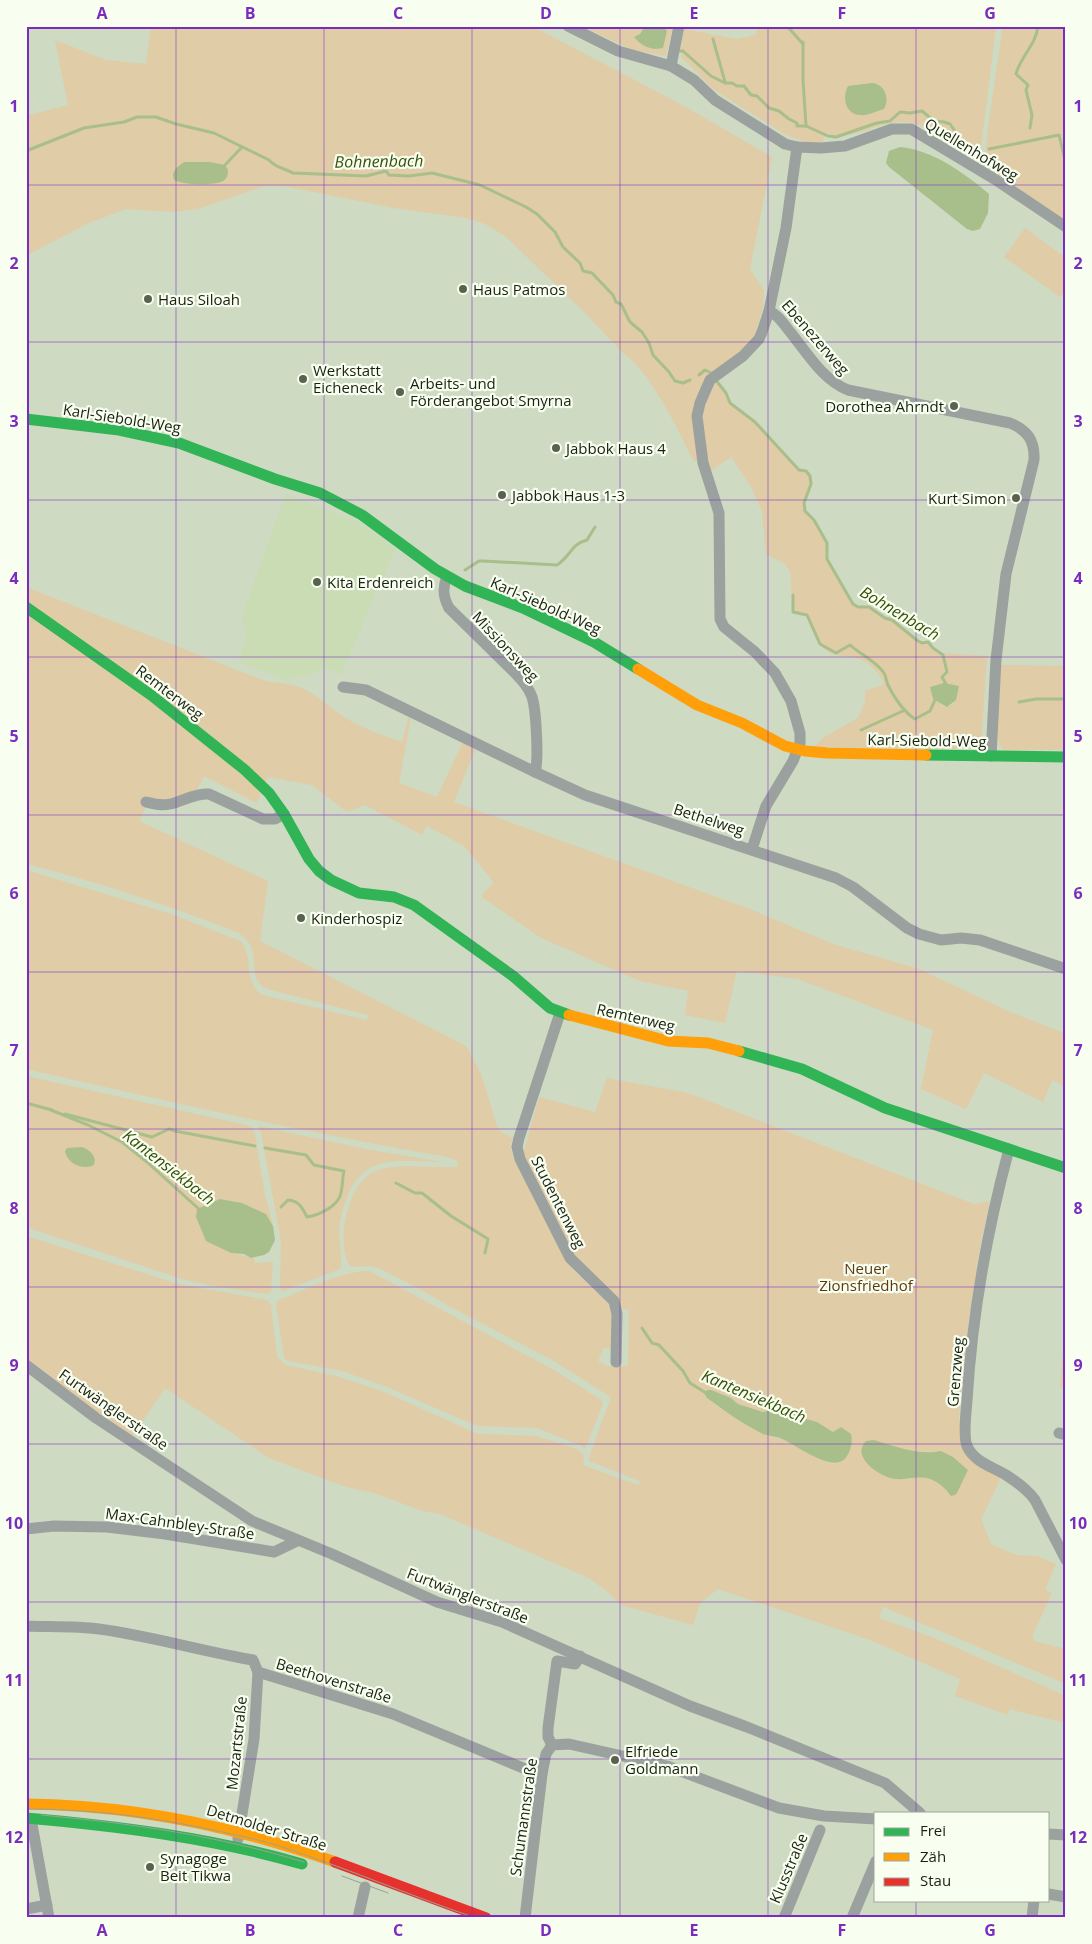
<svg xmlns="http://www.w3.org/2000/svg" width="1092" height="1944" font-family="'Open Sans',sans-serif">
<rect width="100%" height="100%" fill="#cedac2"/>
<path fill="#c9dcb4" d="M286,494L359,523L395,549L341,674L325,667L315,673L284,680L238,661L247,636L242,616Z"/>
<g fill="#e0cca6" fill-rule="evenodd">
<path d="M151,26H532L686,107L770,156L772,158L750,269L764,291L763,307L754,338L746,348L711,373L694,428L697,460L694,462C681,435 649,369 624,354L583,311L505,236L485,224L466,218L394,208L284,186H264L198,209L173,212L126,209L89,223L29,254L26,248V116L68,105L55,40L106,60L146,64Z"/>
<path d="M581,26H645L640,34L639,44L660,50L663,48L667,31L662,26H673L666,56L633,50Z"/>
<path d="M759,26H996L981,148L968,153C948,141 923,120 898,122C875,124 849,142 827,133L821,144L802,141L786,135L713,89L682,58L680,51L684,29L737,39L755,35Z"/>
<path d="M1003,26H1066V221L989,168L986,149L987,134Z"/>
<path d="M1025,228L1066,258V289L1060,297L1004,257Z"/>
<path d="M715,379L726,393L730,403L755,422L799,470L806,471L810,476L811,484L804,503L805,511L814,520L827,543V559L853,604L858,607H869L885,618L892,620L918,641L922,643L928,642L939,653L987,656L981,746L958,749L814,747L823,738L858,718L865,702V691L883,685L884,682C878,674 872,664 862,660C848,653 830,660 820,644C814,635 811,624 807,615L793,612L790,571L785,564L766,554L762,511L751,487L731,457L709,472L700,412ZM930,687H959L953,704L947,707C936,703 932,698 930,687Z"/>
<path d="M26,587L265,681C280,684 293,683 306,690C322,699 335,712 351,721C367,730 384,736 402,742L409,716L411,717L399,783L437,797L463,742L475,749L454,802L747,908L833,944L919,969L1008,1011L1066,1034V1087L1052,1080L1043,1102L984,1073L966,1109L921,1089L933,1030L798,979L737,971L725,1023L685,1015L688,991L640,981L541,938L482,897L484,892L493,884L492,880L464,846L427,826L422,835L365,805L347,812L312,785L268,777L259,790L260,795L257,802H255L204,776L196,792L160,801L149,799L139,821L268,881L260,941L466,1046L481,1074L497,1126L500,1131L513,1138L510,1145L513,1156L566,1260L572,1269L612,1305L613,1350L604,1347L598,1361L607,1366H628L629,1310L621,1308L573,1255L523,1155L539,1097L595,1112L607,1078L688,1093L974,1204L990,1201L981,1241L969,1318L959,1416L962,1438L1001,1478L981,1519L991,1544L1016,1555L1037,1556L1056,1564L1045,1590L1052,1593L1032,1636L1034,1641L1066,1649V1684L883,1607L879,1618L932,1637L1066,1696V1723L1009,1709L1008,1715L955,1696L960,1679L870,1640L718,1589L700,1603L693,1625L621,1605L608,1592L589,1578L440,1514L423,1511L374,1493L346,1487L269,1458L165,1388L131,1438L75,1398L44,1371L26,1358V1236L178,1284L267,1300L271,1305L277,1356L285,1365L336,1376L384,1392L478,1434L536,1436L577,1449L584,1455L583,1465L637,1485L642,1482L589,1461L590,1455L611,1397L554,1361L464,1314L421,1290L381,1269L369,1266L351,1267C342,1256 343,1235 345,1222C359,1149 402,1170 457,1167L458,1161L448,1157C306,1133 166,1101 26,1069V870L174,915L240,941C256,960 241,979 262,995L367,1020L368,1015L264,988C244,971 265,951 239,933C170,906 99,882 26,864ZM704,1395L731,1398L738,1404L763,1412L775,1409L790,1410L803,1418L817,1422L833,1432L841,1427L851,1434C855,1448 843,1455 833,1464C812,1457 793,1440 772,1437L720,1408ZM880,1442C890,1450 929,1454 941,1451L953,1457L968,1470L955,1495L952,1496C944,1487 932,1476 919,1477C915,1477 911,1479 907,1479C889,1479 873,1470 862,1457Z"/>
<path d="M1001,665L1066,666V750H1004L1001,747L996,735Z"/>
<path d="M26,1076L246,1125L253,1129L255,1135L264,1190L273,1226L266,1214L242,1203L220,1199L197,1209L231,1253C238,1254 248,1258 254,1257L255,1263L273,1262L271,1292L267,1294L213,1286L182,1279L26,1227Z"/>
<path d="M258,1126L370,1150L443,1162C407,1162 369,1152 350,1190C344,1203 340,1216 339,1231C339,1244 343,1257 340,1269L283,1291L280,1287L281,1241L261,1132Z"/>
<path d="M369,1271L554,1370L601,1400L603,1404L585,1449L580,1445L537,1428L477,1426L385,1386L342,1371L288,1361L284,1358L276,1303L279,1300C308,1289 338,1272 369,1271Z"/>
<path d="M1066,1321V1388L1060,1387Z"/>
</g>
<g fill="#a8bf8b">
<path d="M645,26H662L667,31L663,48C652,51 641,46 634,37L640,34Z"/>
<path d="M872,83C885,84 890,99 884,109C877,111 867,116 860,115C845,114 842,97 848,86Z"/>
<path d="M900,147C933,150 964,173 989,194L988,213L980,229L973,231L967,229L889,167L886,163L889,151Z"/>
<path d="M184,162H210L225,165L228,170C228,174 227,179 223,181C214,186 183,185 174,180L173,174L176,168Z"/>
<path d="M944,683L959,686L956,700L947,707L933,699L930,687Z"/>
<path d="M82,1147C90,1150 97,1156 94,1165C82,1171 67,1163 65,1151L67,1148Z"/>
<path d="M220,1199L242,1203L266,1214L273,1226L275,1240L269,1252L264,1255L251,1258L244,1254L231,1253L206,1241L196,1217L197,1209Z"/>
<path d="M707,1390H711L731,1398L738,1404L763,1412L775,1409L790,1410L803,1418L817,1422L833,1432L841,1427L851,1434C853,1440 851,1450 847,1456C835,1476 797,1445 782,1439C776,1436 769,1436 763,1434C743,1424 725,1411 707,1398L704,1393Z"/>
<path d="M874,1440C894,1446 919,1456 941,1451L953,1457L968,1470L957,1493L955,1495L951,1496C945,1488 940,1483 930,1479C919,1475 907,1480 895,1479C880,1477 850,1457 866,1441Z"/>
</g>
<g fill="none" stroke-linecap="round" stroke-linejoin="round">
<g stroke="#a8bf8b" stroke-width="3">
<path d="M787,26L803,44"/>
<path d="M713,39L725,82"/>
<path d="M803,42V80L806,126"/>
<path d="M680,51H683L711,76L725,83H732L737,86H744L751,95L757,96L769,108L779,111L789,119L797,123V126H806L828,136L836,137L877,123L890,121L900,112L910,113L922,111L934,121L944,122L950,124L957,134L965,150L977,152"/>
<path d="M1030,128L1032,115L1026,90L1028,85L1016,74C1020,57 1036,45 1038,26"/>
<path d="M989,149L1059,135L1066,164"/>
<path d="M26,151L84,128L124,122L137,117H156L176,124L214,133L269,160C276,168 284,168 293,173L366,176L386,171L389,175L409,176L432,173L480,185L526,207L537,214L555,232L563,247L580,263L583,271L592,273L613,295L616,302L621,304L630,322L642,332L649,343L653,355L669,372L675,381L683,383L690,380"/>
<path d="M225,165L242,147"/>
<path d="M699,375L705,370L711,373"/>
<path d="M715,379L726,393L730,403L755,422L799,470L806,471L810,476L811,484L804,503L805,511L814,520L827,543V559L853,604L858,607H869L885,618L892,620L918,641L922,643L928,642L933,648L943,655L947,672L942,677L947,686"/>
<path d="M465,570L479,561H483L557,565C571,556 571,544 587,540L595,527"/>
<path d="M793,595V612L807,615L820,644L836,653L850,645C860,654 877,662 884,673C886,676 886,681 888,685C894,697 904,712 915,719L930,711L935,700L937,699"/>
<path d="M1019,702L1036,699H1066"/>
<path d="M861,730L905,710"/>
<path d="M26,1103L52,1110"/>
<path d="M51,1110L88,1125L122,1142L147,1162L200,1210"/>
<path d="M65,1114L152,1137L169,1129L175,1131L255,1146"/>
<path d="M265,1148L306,1155L314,1165L344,1171C342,1179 343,1188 340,1196C336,1207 319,1215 307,1217C302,1207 299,1201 288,1200L281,1207"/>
<path d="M396,1183L415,1193H422L451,1216L488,1239L485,1253"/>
<path d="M642,1328L652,1343L659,1345L683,1371L690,1383L706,1393"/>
</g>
<g stroke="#9aa19e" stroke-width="11">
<path d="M568,26L618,51L671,66L694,80L715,100L785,144L797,147L821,148L845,146L892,129H911L996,180L1066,227"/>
<path d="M671,66L679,26"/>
<path d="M769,311C779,315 784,325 791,333C807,353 823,380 848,390L1010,423C1027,430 1035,440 1034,460L1006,574L996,660L991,756"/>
<path d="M447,577C442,588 443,597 449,608L516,674C523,681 529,688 532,697C536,709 539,760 535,772"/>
<path d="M343,687L366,690L535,772L585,795L836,878L853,887L907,928L919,934L941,940L961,938L980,940L1066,969"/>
<path d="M146,802C154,804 162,806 170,804C183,801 195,793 209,794L263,819H275L284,814"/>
<path d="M752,849L766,806L793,761L800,743V733L791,701L775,673L755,652L724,627L720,619L719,513L703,463L697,416L700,403L710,380L743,356L759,339L762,332L769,311L786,228L797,147"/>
<path d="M560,1013L519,1138L517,1147L520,1159L570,1258L614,1301L617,1314L616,1362"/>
<path d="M1009,1149C987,1231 972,1316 967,1401C966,1412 963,1436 967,1446C974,1462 993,1467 1006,1475C1017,1482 1028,1490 1035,1500L1066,1560"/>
<path d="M26,1365L96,1418L252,1521L332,1554L437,1602L502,1622L690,1706L747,1727L885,1783L920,1813"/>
<path d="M1059,1433L1066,1435"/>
<path d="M26,1529L54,1526L107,1527L165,1534L274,1552L297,1541"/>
<path d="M26,1626C50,1627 75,1626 99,1629C151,1636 201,1651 253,1660L258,1672L393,1714L535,1773L542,1774"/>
<path d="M552,1745L569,1744L667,1766L779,1808L824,1816L876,1819"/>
<path d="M552,1745L548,1737V1728L557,1661L575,1664L580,1656"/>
<path d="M31,1819L49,1918"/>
<path d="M1048,1834L1066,1835"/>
<path d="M238,1839L254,1739L258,1672"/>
<path d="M1048,1894L1066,1897"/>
<path d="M26,1909L47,1905"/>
<path d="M358,1918L365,1887"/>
<path d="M525,1918L542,1774L546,1754L552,1745"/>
<path d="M784,1918L820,1830"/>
<path d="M852,1918L876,1861"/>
<path d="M1032,1918L1034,1900"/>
</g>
<g stroke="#30b455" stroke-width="11">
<path d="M26,419L119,430L179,443L275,479L320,493L362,515L435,569L465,586L523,608L594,642L638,669"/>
<path d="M26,607L151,695L245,770L269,793L284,814L309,859L319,871L331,880L359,893L394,897L414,905L513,976L550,1008L569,1015"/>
<path d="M926,755L1066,757"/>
<path d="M739,1051L802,1069L885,1108L1066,1168"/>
<path d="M26,1818C119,1826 212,1838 302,1864"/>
</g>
<g stroke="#ff9f0a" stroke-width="11">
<path d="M638,669L697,705L742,723L785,746L805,751L827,753L926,755"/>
<path d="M569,1015L668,1041L708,1043L739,1051"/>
<path d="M26,1804C133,1805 234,1826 335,1862"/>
</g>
<path stroke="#e5322d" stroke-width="11" d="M335,1862L486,1918"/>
<g stroke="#99a297" stroke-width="1">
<path d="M26,1809C91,1809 154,1817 218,1831C236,1835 255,1839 273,1844C342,1866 408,1895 476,1918"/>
<path d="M41,1815C130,1823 219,1836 304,1862"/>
<path d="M342,1876L388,1893"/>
</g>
</g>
<path fill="none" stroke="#7b2cbf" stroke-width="1" stroke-opacity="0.55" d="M176,26V1918M324,26V1918M472,26V1918M620,26V1918M768,26V1918M916,26V1813M26,185H1066M26,342H1066M26,500H1066M26,657H1066M26,815H1066M26,972H1066M26,1129H1066M26,1287H1066M26,1444H1066M26,1602H1066M26,1759H1066M916,1900V1918"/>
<g fill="#59624f" stroke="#f8fff1" stroke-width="2">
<circle cx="463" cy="289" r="5"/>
<circle cx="148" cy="299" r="5"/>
<circle cx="303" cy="379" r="5"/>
<circle cx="400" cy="392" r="5"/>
<circle cx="954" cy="406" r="5"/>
<circle cx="556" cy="448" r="5"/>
<circle cx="502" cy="495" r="5"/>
<circle cx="1016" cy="498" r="5"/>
<circle cx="317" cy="582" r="5"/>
<circle cx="301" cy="918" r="5"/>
<circle cx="615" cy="1760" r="5"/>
<circle cx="150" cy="1867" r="5"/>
</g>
<g text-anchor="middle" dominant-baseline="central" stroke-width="4.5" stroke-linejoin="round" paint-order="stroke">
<g font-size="15" fill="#1a2111" stroke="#f8fff1">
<text transform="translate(972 149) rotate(31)">Quellenhofweg</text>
<text transform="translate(816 337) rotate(49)">Ebenezerweg</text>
<text transform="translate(122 418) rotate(9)">Karl-Siebold-Weg</text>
<text transform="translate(546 605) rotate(24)">Karl-Siebold-Weg</text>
<text transform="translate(506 646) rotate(47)">Missionsweg</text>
<text transform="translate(170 692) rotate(37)">Remterweg</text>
<text transform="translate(927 740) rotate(1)">Karl-Siebold-Weg</text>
<text transform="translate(709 819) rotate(18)">Bethelweg</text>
<text transform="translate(636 1017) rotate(13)">Remterweg</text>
<text transform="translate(559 1202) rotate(63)">Studentenweg</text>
<text transform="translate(955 1372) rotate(-85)">Grenzweg</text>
<text transform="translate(114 1409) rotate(35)">Furtwänglerstraße</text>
<text transform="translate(180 1523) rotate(8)">Max-Cahnbley-Straße</text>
<text transform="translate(468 1595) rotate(21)">Furtwänglerstraße</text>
<text transform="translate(334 1680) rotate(17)">Beethovenstraße</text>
<text transform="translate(236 1743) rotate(-84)">Mozartstraße</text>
<text transform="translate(523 1817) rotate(-82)">Schumannstraße</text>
<text transform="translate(267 1827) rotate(17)">Detmolder Straße</text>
<text transform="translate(788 1868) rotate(-67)">Klusstraße</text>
</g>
<g font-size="15" fill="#1a2111" stroke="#f8fff1" text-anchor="start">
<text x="473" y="289">Haus Patmos</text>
<text x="158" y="299">Haus Siloah</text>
<text x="313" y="370">Werkstatt<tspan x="313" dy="17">Eicheneck</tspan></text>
<text x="410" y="383">Arbeits- und<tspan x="410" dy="17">Förderangebot Smyrna</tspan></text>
<text x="944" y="406" text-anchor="end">Dorothea Ahrndt</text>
<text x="566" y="448">Jabbok Haus 4</text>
<text x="512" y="495">Jabbok Haus 1-3</text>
<text x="1006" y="498" text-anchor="end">Kurt Simon</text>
<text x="327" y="582">Kita Erdenreich</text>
<text x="311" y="918">Kinderhospiz</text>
<text x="625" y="1751">Elfriede<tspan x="625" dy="17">Goldmann</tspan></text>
<text x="160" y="1858">Synagoge<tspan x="160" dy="17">Beit Tikwa</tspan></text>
</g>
<g font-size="15" fill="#5c3a10" stroke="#f8fff1">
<text x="866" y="1268">Neuer<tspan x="866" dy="17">Zionsfriedhof</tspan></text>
</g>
<g font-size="16" font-style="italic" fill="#385008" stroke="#f8fff1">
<text transform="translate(379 161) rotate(-1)">Bohnenbach</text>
<text transform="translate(900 613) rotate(31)">Bohnenbach</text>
<text transform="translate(169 1167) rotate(38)">Kantensiekbach</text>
<text transform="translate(754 1396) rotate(23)">Kantensiekbach</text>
</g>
</g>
<rect width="1092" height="1944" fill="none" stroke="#f8fff1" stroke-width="55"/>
<rect x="874" y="1812" width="175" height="90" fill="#f8fff1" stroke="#9fa697"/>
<rect x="884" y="1828" width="25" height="8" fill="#30b455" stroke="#9fa697"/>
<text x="920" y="1836" font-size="15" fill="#1a2111">Frei</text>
<rect x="884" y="1853" width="25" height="8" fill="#ff9f0a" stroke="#9fa697"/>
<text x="920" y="1862" font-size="15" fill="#1a2111">Zäh</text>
<rect x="884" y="1878" width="25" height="8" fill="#e5322d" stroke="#9fa697"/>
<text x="920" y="1886" font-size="15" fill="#1a2111">Stau</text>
<rect x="28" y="28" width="1036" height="1888" fill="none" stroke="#7b2cbf" stroke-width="2"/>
<g font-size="16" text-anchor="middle" font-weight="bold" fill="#7b2cbf">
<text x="102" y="19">A</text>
<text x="250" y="19">B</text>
<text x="398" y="19">C</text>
<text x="546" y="19">D</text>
<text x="694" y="19">E</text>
<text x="842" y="19">F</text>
<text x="990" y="19">G</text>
<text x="14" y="112">1</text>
<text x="1078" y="112">1</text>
<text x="14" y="269">2</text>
<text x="1078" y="269">2</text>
<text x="14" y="427">3</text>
<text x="1078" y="427">3</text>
<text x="14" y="584">4</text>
<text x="1078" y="584">4</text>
<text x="14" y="742">5</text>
<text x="1078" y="742">5</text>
<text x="14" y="899">6</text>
<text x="1078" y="899">6</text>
<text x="14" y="1056">7</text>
<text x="1078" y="1056">7</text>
<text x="14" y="1214">8</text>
<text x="1078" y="1214">8</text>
<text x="14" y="1371">9</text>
<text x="1078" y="1371">9</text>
<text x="14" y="1529">10</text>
<text x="1078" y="1529">10</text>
<text x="14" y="1686">11</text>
<text x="1078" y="1686">11</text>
<text x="14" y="1843">12</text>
<text x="1078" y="1843">12</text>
<text x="102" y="1936">A</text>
<text x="250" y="1936">B</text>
<text x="398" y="1936">C</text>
<text x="546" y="1936">D</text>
<text x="694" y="1936">E</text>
<text x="842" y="1936">F</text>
<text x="990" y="1936">G</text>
</g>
</svg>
